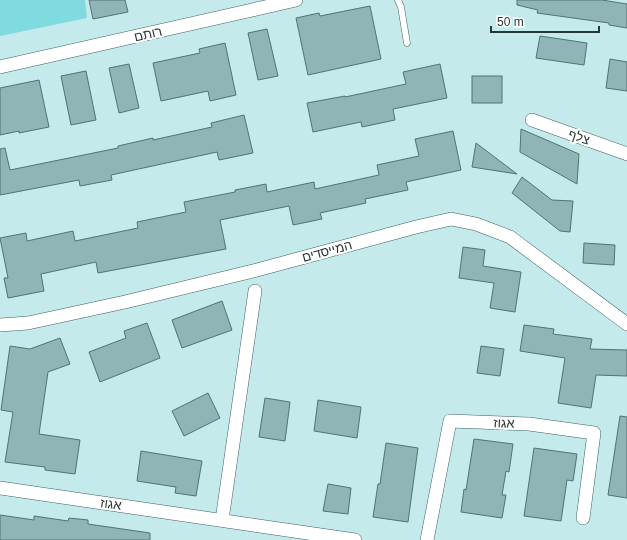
<svg xmlns="http://www.w3.org/2000/svg" width="627" height="540" font-family="Arial,Heebo,sans-serif">
<rect width="100%" height="100%" fill="#c4eaec"/>
<path fill="#80dbe0" d="M0,0H85L87,18L0,36Z"/>
<g fill="#90b5b7" stroke="#517375">
<path d="M89,0H125L128,12L93,19Z"/>
<path d="M517,0H602L627,4V28L609,25V23L537,13L538,10L517,5Z"/>
<path d="M370,6L381,59L308,75L296,18L319,13L320,16Z"/>
<path d="M267,29L278,76L258,80L248,33Z"/>
<path d="M540,36L587,43L584,65L536,58Z"/>
<path d="M225,43L236,95L210,101L208,91L161,101L153,63L200,53L199,49Z"/>
<path d="M610,59L627,62V91L606,88Z"/>
<path d="M129,64L139,108L119,113L109,68Z"/>
<path d="M440,64L447,98L393,109L395,120L362,127L361,122L313,132L307,103L345,96V97L406,84L403,72Z"/>
<path d="M86,71L96,120L71,125L61,76Z"/>
<rect x="472" y="76" width="30" height="27"/>
<path d="M39,80L49,127L19,133V131L0,135V88Z"/>
<path d="M244,115L253,153L219,160L217,152L111,175L112,180L80,186L79,180L0,195V149L5,148L10,170L118,148V146L153,138V140L212,127L211,123Z"/>
<path d="M521,129L579,154L577,184L520,152Z"/>
<path d="M453,131L461,170L406,182L408,190L365,199L366,203L320,213L322,219L293,225L289,206L220,220L226,249L98,273L96,262L41,274L44,291L8,298L4,278H8L0,238L26,233L27,241L73,231L75,241L138,228L137,222L186,212L184,202L235,192V190L266,184L267,192L314,182L315,189L379,175L377,165L419,156L415,139Z"/>
<path d="M476,143L517,174L472,167Z"/>
<path d="M522,177L552,200L573,201L570,232L560,231L512,193Z"/>
<path d="M584,243L615,245L614,265L583,263Z"/>
<path d="M463,247L485,250L483,266L521,272L515,312L490,308L494,283L459,278Z"/>
<path d="M222,301L232,330L182,348L172,320Z"/>
<path d="M147,323L160,358L100,382L89,352L126,338L124,331Z"/>
<path d="M524,325L554,329L553,334L592,339L590,349L627,350V376L596,375L591,408L558,403L565,358L520,351Z"/>
<path d="M60,338L70,364L48,372L39,434L80,440L75,474L45,470V467L5,462L13,412L1,410L10,346L30,349Z"/>
<path d="M481,346L504,349L500,376L477,373Z"/>
<path d="M208,393L220,418L184,436L172,411Z"/>
<path d="M265,398L290,402L285,441L259,437Z"/>
<path d="M318,400L361,407L357,438L314,431Z"/>
<path d="M620,416L627,417V498L608,495Z"/>
<path d="M474,439L513,444L509,472L506,471L502,495H506L502,518L461,512L464,489L466,490Z"/>
<path d="M386,443L418,448L408,522L373,517L378,484H380Z"/>
<path d="M534,448L577,454L573,481L567,480L561,521L524,516Z"/>
<path d="M141,451L202,461L196,496L175,493L176,487L137,481Z"/>
<path d="M328,484L351,488L348,514L323,511Z"/>
<path d="M0,515L34,520V516L68,521L69,518L88,520V524L150,533V540H0Z"/>
</g>
<g fill="none" stroke-linecap="round" stroke-linejoin="round">
<g stroke="#3e6162" stroke-width="7">
<path id="service" d="M398,0L401,7L407,43"/>
</g>
<g stroke="#3e6162" stroke-width="14">
<g id="minor">
<path d="M0,67L296,0"/>
<path d="M532,120L627,154"/>
<path d="M0,325L28,323L125,302L257,270L416,227L451,219L476,224L510,237L627,324"/>
<path d="M0,488L355,540"/>
<path d="M222,520L255,291"/>
<path d="M427,540L450,421L529,424L594,433L583,518"/>
</g>
</g>
<use href="#service" stroke="#fff" stroke-width="6"/>
<use href="#minor" stroke="#fff" stroke-width="13"/>
</g>
<g text-anchor="middle" dominant-baseline="central" stroke-width="4" stroke-linejoin="round" paint-order="stroke">
<g font-size="13" fill="#273636" stroke="#fff">
<text transform="translate(148 34) rotate(-13)">רותם</text>
<text transform="translate(579 137) rotate(19)">צלף</text>
<text transform="translate(327 251) rotate(-15)">המייסדים</text>
<text transform="translate(504 423) rotate(2)">אגוז</text>
<text transform="translate(111 504) rotate(8)">אגוז</text>
</g>
</g>
<path d="M491 26v6h108v-6" fill="none" stroke="#273636" stroke-width="2"/>
<text x="497" y="26" font-size="12" fill="#273636" stroke="#ffffff" stroke-width="3" paint-order="stroke">50 m</text>
</svg>
